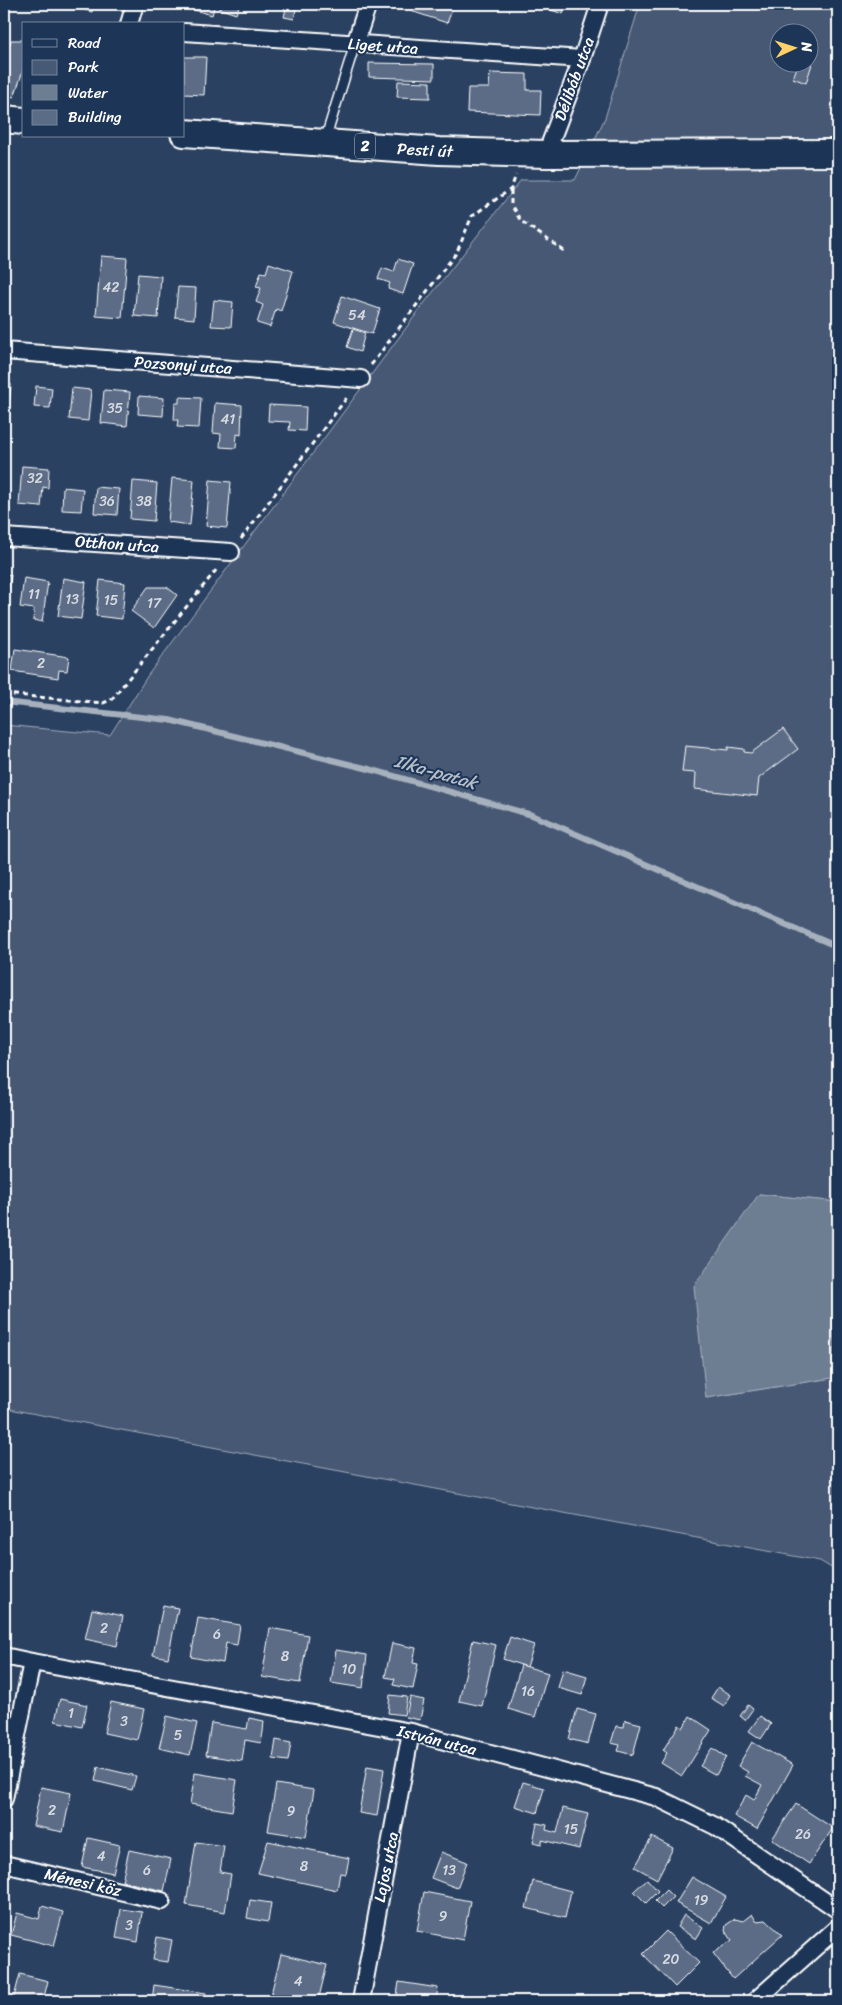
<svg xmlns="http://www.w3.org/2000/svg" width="842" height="2005" font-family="Sriracha,sans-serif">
<rect width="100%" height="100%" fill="#2a4161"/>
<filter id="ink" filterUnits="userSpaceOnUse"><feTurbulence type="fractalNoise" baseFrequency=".02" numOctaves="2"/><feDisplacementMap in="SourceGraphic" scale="10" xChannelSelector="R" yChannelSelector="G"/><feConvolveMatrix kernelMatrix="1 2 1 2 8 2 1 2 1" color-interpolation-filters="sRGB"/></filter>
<g filter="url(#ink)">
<path fill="#465975" stroke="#a2acba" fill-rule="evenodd" d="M640,4H838V1202L759,1194L706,1398L838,1377V1572L820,1561L4,1408V725L110,735L148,675L426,301L521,180H575L605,118ZM780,32H810V62H780Z"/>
<path fill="#6d7d92" stroke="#a7b1be" d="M759,1194L838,1202V1377L706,1398L694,1286Z"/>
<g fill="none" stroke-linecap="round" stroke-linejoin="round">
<path stroke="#a7b1be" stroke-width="6" d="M4,702L169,720L369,769L532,815L838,947"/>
</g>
<g fill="#5b6c86" stroke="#fff">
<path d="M63,4H94L92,12Z"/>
<path d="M173,4H215L212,15Z"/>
<path d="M219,4H240L236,14L218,8Z"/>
<path d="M287,4H297L294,19L284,17Z"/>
<path d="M310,4H331L328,10Z"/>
<path d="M413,4H454L447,23L411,11Z"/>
<path d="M533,4H567L563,14Z"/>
<path d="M11,40H24V68L14,97L4,94V62Z"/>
<path d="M184,57H206L204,95L184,94Z"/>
<path d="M799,62L812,64L806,83L793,78Z"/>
<path d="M369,63L434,64V79L369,77Z"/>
<path d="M490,73L527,74V90H541L540,115L467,112L468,88H489Z"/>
<path d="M398,81L430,82V98L397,97Z"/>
<path d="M4,255L9,256L5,298H4Z"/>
<path d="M101,256L127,258L122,318L96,316Z"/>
<path d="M398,259L413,264L403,294L388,289L390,283L378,279L382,268L394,272Z"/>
<path d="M269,263L293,271L281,311L276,309L270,327L257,323L263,305L256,302L261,288L256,287L261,272L266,273Z"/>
<path d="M138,274L161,276L158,318L134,316Z"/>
<path d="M178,287L196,288L194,319L175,317Z"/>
<path d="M342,296L380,309L372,334L334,322Z"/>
<path d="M214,300L233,302L231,327L211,326Z"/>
<path d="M353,329L365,333L360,352L347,347Z"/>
<path d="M4,384H11L9,407L4,406Z"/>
<path d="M36,386L52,388L50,408L34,407Z"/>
<path d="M72,388L91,390L88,421L69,419Z"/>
<path d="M104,390L130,392L127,426L101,423Z"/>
<path d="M139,396L164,398L163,416L138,414Z"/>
<path d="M179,397L201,398L199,428L177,427L178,420H174L175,403H179Z"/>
<path d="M215,403L242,405L241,435L237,434L236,448L220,447L221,434L213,433Z"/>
<path d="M269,405L306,407L305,431L289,430L290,422L268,421Z"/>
<path d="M4,465L7,466L4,510Z"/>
<path d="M22,466L49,468L48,488L43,487L41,507L19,505Z"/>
<path d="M172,478L194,480L190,525L168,522Z"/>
<path d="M210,480L231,482L227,528L206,526Z"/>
<path d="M133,481L157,483L154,521L130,519Z"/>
<path d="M63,487L83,489L81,511L62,510Z"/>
<path d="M96,487L119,489L117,515L94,513Z"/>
<path d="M4,574L11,575L6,604H4Z"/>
<path d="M24,578L48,582L42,622L33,620L34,609L20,607Z"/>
<path d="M63,578L86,582L81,619L58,616Z"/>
<path d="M100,580L125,583L122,619L96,616Z"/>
<path d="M148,587H167L177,595L154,628L131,611Z"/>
<path d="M15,649L69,657L67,671L59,670L58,678L12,671Z"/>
<path d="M783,729L798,749L759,778L757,796L695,789L696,773L682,772L685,746L728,750V747L744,749V752L751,753Z"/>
<path d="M163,1605L178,1608L168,1658L153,1655Z"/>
<path d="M92,1609L123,1616L117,1646L85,1639Z"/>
<path d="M198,1618L240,1625L237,1645L226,1643L223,1663L191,1657Z"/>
<path d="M270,1628L308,1635L300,1683L262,1677Z"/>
<path d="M510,1637L534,1645L527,1667L503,1659Z"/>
<path d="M473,1640L496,1645L482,1706L459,1701Z"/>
<path d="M392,1643L416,1648L413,1663L418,1664L413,1689L393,1685L395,1679L385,1677Z"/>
<path d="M336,1650L367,1655L363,1688L331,1683Z"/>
<path d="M521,1665L548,1673L535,1717L508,1709Z"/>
<path d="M563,1669L587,1676L582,1695L558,1688Z"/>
<path d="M718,1687L731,1695L724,1706L711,1698Z"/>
<path d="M390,1695L407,1697L404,1715L388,1713Z"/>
<path d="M410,1697L424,1700L420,1720L406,1717Z"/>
<path d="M60,1699L87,1705L82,1727L55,1721Z"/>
<path d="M111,1702L144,1709L137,1740L104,1733Z"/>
<path d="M748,1705L753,1709L745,1720L740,1716Z"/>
<path d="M577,1709L596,1714L588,1744L569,1739Z"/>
<path d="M167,1716L197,1723L190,1755L159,1748Z"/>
<path d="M690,1716L711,1730L682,1776L661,1763L667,1753L663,1750L679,1725L683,1728Z"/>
<path d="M760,1716L771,1724L761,1739L749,1731Z"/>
<path d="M249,1718L264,1721L263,1732L261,1743L245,1740L242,1761L206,1755L211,1723L247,1729Z"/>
<path d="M625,1720L641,1724L633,1755L618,1751L620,1745L611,1743L616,1726L624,1727Z"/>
<path d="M276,1740L291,1743L288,1761L273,1759Z"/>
<path d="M752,1742L793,1765L757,1829L734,1816L746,1795L754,1800L762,1785L745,1776L748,1772L738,1766Z"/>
<path d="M712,1748L726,1757L716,1775L700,1766Z"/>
<path d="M367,1766L384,1769L377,1816L359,1813Z"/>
<path d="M98,1767L136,1776L132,1790L95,1781Z"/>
<path d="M195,1773L237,1780L232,1811L190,1804Z"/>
<path d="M523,1782L544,1788L537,1813L515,1806Z"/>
<path d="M276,1784L314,1790L306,1837L268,1831Z"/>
<path d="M41,1787L71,1793L63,1832L33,1826Z"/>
<path d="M796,1804L833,1828L809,1864L772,1839Z"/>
<path d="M563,1808L588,1814L579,1849L542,1840V1844L533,1842L537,1823L547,1825L546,1830L557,1833Z"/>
<path d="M652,1837L673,1848L657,1879L635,1867Z"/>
<path d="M88,1838L120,1845L113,1873L82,1867Z"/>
<path d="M268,1841L349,1858L346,1874L340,1873L337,1890L258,1873Z"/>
<path d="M196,1842L224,1846L220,1872L231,1874L225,1912L186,1905Z"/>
<path d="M129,1850L171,1859L164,1891L122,1881Z"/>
<path d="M441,1852L467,1862L457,1888L431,1878Z"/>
<path d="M692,1877L726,1897L711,1923L676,1903Z"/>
<path d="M647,1879L658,1891L646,1903L634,1891Z"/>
<path d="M533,1881L571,1891L565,1918L526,1908Z"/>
<path d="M666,1890L673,1897L662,1908L655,1901Z"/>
<path d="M424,1892L470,1901L463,1940L417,1931Z"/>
<path d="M250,1900L271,1903L268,1922L247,1918Z"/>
<path d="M42,1906L63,1912L54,1946L11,1935L17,1913L39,1919Z"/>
<path d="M121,1909L142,1912L138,1942L116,1938Z"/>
<path d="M752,1914L756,1921L766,1920L782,1935L733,1979L713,1953L732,1940L725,1930L726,1925L735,1919L743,1921Z"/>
<path d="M684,1915L703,1928L696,1939L677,1927Z"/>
<path d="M666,1931L699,1963L675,1987L643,1954Z"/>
<path d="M157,1937L172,1940L168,1962L153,1960Z"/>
<path d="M281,1954L327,1965L318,2001H285L270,1998Z"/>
<path d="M20,1974L48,1981L43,2001H13Z"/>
<path d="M399,1982L438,1988L436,2001H396Z"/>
<path d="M154,1985L206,1993L205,2001H152Z"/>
</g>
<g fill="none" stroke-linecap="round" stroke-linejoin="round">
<g stroke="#fff" stroke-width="12">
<path id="service" d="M325,140L355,44"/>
</g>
<g stroke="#fff" stroke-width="20">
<g id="minor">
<path d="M129,24L135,4"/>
<path d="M184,32L582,59"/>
<path d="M355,44L368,4"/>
<path d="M546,154L582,59L600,4"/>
<path d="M4,351L361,379"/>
<path d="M4,537L231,552"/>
<path d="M4,1656L32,1662L411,1732L656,1797L715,1826L838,1910"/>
<path d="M4,1799L32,1662"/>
<path d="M4,1864L162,1901"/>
<path d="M361,2001L411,1732"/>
<path d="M755,2001L838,1927"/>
</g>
</g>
<g stroke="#fff" stroke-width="30">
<g id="primary">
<path d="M4,119L24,121"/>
<path d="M184,133L439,151L546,154L838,153"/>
</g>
</g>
<g stroke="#fff" stroke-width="3" stroke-dasharray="5 4" stroke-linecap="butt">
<path d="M511,190V205L521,221L567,253"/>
<path d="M371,365L457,252L472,216L511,189L516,175"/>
<path d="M241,539L348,396"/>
<path d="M4,694L103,703L111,700L217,569"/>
</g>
<use href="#service" stroke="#1d3557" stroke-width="9"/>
<use href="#minor" stroke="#1d3557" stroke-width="16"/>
<use href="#primary" stroke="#1d3557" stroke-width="26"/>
</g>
</g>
<g text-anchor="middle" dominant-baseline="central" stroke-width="4" stroke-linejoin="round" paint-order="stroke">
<g font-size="14" fill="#d6dae1">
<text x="111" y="287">42</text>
<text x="357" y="315">54</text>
<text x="115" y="408">35</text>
<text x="228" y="419">41</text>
<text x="35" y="478">32</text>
<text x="107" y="501">36</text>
<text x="144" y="501">38</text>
<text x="34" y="594">11</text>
<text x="72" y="599">13</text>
<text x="111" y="600">15</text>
<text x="154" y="603">17</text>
<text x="41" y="663">2</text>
<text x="104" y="1628">2</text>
<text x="217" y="1634">6</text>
<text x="285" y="1656">8</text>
<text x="349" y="1669">10</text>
<text x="528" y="1691">16</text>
<text x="71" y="1713">1</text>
<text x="124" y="1721">3</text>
<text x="178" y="1735">5</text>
<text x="52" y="1810">2</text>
<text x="291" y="1811">9</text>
<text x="571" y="1829">15</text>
<text x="803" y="1834">26</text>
<text x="101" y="1856">4</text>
<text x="304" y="1866">8</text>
<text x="147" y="1870">6</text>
<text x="449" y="1870">13</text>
<text x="701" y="1900">19</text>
<text x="443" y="1916">9</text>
<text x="129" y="1925">3</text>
<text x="671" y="1959">20</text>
<text x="298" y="1981">4</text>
</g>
<rect fill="#1d3557" stroke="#bbc2cd" stroke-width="1" x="355" y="133.5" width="20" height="25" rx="4"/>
<g font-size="15" font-weight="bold" fill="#fff">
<text x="365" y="146">2</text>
</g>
<g font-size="16" fill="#fff" stroke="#1d3557">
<text transform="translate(383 46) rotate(4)">Liget utca</text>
<text transform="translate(574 79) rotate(-70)">Délibáb utca</text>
<text transform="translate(425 150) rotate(3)">Pesti út</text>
<text transform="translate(183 365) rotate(4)">Pozsonyi utca</text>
<text transform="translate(117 544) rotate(4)">Otthon utca</text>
<text transform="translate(437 1740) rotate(14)">István utca</text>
<text transform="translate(386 1867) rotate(-79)">Lajos utca</text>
<text transform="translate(83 1882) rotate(13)">Ménesi köz</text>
</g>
<g font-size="18" font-style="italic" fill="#b6bec8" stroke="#1d3557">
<text transform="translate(436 772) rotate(16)">Ilka-patak</text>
</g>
</g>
<rect width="842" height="2005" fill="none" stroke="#1d3557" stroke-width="20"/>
<rect x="10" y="10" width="822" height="1985" fill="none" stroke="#fff" stroke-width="2" filter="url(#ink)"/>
<rect x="22" y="22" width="162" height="115" fill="#1d3557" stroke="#77869a"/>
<rect x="32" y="39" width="25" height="8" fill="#1d3557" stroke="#77869a"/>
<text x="68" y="48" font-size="15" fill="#ffffff">Road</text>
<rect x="32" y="60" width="25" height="15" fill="#465975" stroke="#77869a"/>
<text x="68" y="72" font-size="15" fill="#ffffff">Park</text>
<rect x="32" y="85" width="25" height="15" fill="#6d7d92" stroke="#77869a"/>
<text x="68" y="98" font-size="15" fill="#ffffff">Water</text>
<rect x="32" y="110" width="25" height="15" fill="#5b6c86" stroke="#77869a"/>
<text x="68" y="122" font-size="15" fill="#ffffff">Building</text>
<g transform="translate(794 48) rotate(86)"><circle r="24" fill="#1d3557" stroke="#77869a"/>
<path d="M0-4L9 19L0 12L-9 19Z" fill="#ffd166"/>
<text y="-8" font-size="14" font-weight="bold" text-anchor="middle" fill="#ffffff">N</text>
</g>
</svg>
